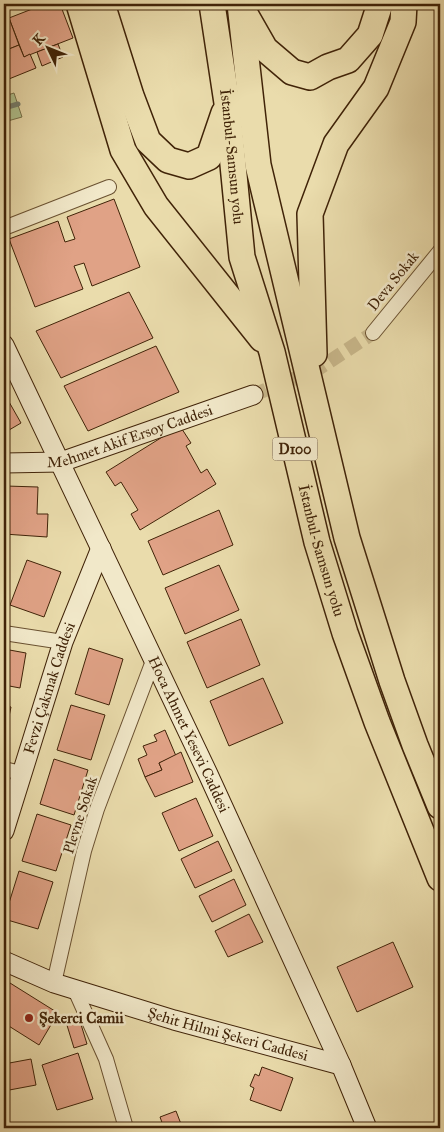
<svg xmlns="http://www.w3.org/2000/svg" width="444" height="1132" font-family="'IM FELL Great Primer',serif">
<rect width="100%" height="100%" fill="#eadcac"/>
<filter id="stains"><feTurbulence type="fractalNoise" baseFrequency=".004" numOctaves="4"/><feColorMatrix values="0 0 0 0 .2 0 0 0 0 .09 0 0 0 0 .02 0 0 0 .5 -.17"/></filter>
<radialGradient id="worn" r=".72"><stop offset=".6" stop-color="#630" stop-opacity="0"/><stop offset="1" stop-color="#630" stop-opacity=".3"/></radialGradient>
<path fill="#b0c28e" stroke="#78724b" d="M14,93L22,117L4,122V96Z"/>
<g fill="none" stroke-linecap="round" stroke-linejoin="round">
<path stroke="#757e6d" stroke-width="5" d="M4,108L18,104"/>
</g>
<g fill="#e0a286" stroke="#402308">
<path d="M14,4H26L16,8Z"/>
<path d="M45,4H60L73,38L24,57L9,18Z"/>
<path d="M9,18L19,45L4,51V20Z"/>
<path d="M58,44L63,57L42,66L37,52Z"/>
<path d="M19,45L24,57L30,54L36,68L4,81V51Z"/>
<path d="M114,199L140,267L92,286L84,263L74,266L83,289L35,307L9,239L58,221L65,242L75,239L67,217Z"/>
<path d="M129,292L153,338L61,378L36,331Z"/>
<path d="M156,346L179,392L88,431L64,386Z"/>
<path d="M4,393L21,423L4,433Z"/>
<path d="M180,426L191,443L186,446L201,473L207,469L216,484L140,530L131,514L138,510L121,482L115,486L106,472Z"/>
<path d="M6,486L38,487L37,514H48L47,537L4,534Z"/>
<path d="M219,510L233,545L163,575L148,541Z"/>
<path d="M27,560L61,572L44,617L10,605Z"/>
<path d="M219,565L239,610L185,634L165,588Z"/>
<path d="M4,573L8,574L4,601Z"/>
<path d="M241,619L260,665L207,688L187,642Z"/>
<path d="M89,648L123,659L109,705L75,694Z"/>
<path d="M4,649L26,653L20,688L4,685Z"/>
<path d="M263,678L283,723L229,746L210,701Z"/>
<path d="M4,705L11,707L4,740Z"/>
<path d="M71,705L105,715L91,760L57,750Z"/>
<path d="M165,730L176,756L159,763L162,770L145,777L138,759L147,755L143,746L157,741L154,735Z"/>
<path d="M181,752L193,782L155,797L145,777L162,770L159,763Z"/>
<path d="M54,759L88,770L74,815L40,804Z"/>
<path d="M196,798L213,836L179,851L162,813Z"/>
<path d="M37,814L71,825L56,871L22,861Z"/>
<path d="M218,841L232,871L195,888L181,859Z"/>
<path d="M19,871L53,882L38,929L4,919Z"/>
<path d="M234,879L246,905L212,922L199,896Z"/>
<path d="M249,914L263,942L228,957L215,931Z"/>
<path d="M393,942L413,987L357,1012L337,967Z"/>
<path d="M10,983L58,1013L39,1045L4,1023V994Z"/>
<path d="M79,1018L87,1044L74,1048L66,1022Z"/>
<path d="M78,1053L93,1099L57,1110L42,1065Z"/>
<path d="M31,1059L36,1085L4,1091V1064Z"/>
<path d="M262,1067L293,1078L281,1111L250,1100L254,1088L250,1086L255,1074L259,1076Z"/>
<path d="M176,1111L181,1124L164,1128L160,1117Z"/>
</g>
<g fill="none" stroke-linecap="round" stroke-linejoin="round">
<path stroke="#c8b78b" stroke-width="14" stroke-dasharray="14 7" stroke-linecap="butt" d="M253,395L318,369L373,333"/>
<g stroke="#6a5131" stroke-width="16">
<g id="street">
<path d="M4,228L109,187"/>
<path d="M373,333L440,251"/>
<path d="M4,633L63,642"/>
<path d="M4,769L21,773"/>
<path d="M54,983L84,851L97,809L153,661"/>
<path d="M75,990L106,1059L126,1128"/>
</g>
</g>
<g stroke="#402308" stroke-width="21">
<g id="secondary">
<path id="s1" d="M4,345L208,774L341,1065L367,1128"/>
<path id="s2" d="M4,463L61,462L253,395"/>
<path id="s3" d="M4,831L63,642L101,548"/>
<path id="s4" d="M4,961L54,983L174,1020L341,1065"/>
</g>
</g>
<g stroke="#402308" stroke-width="28">
<g id="highway">
<path d="M79,4L123,150L156,206L262,339"/>
<path d="M102,4L131,96L148,141L168,160L189,166L209,157L224,113"/>
<path id="s5" d="M212,4L227,103L242,257L272,352L317,542L345,633L377,722L440,878"/>
<path d="M240,4L258,165L347,538L392,681L415,745L440,806"/>
<path d="M245,14L265,49L292,72L310,77L328,67L348,60L370,35L380,4"/>
<path d="M314,354L310,214L336,144L376,88L403,22L404,4"/>
</g>
</g>
<use href="#street" stroke="#f1e8c9" stroke-width="14"/>
<use href="#secondary" stroke="#f1e8c9" stroke-width="19"/>
<use href="#highway" stroke="#eadcac" stroke-width="25"/>
</g>
<circle fill="#8f2418" stroke="#f1e8c9" stroke-width="2" cx="29" cy="1018" r="5"/>
<g text-anchor="middle" dominant-baseline="central" stroke-width="5" stroke-linejoin="round" paint-order="stroke">
<rect fill="#f1e8c9" stroke="#755e42" stroke-width="1" x="272.5" y="437.5" width="45" height="23" rx="4"/>
<g font-size="14" font-weight="bold" fill="#402308">
<text x="295" y="449">D100</text>
</g>
<g font-size="15" fill="#402308" stroke="#f1e8c9">
<text stroke="none"><textPath href="#s5" startOffset="154">İstanbul-Samsun yolu</textPath></text>
<text transform="translate(393 281) rotate(-51)">Deva Sokak</text>
<text stroke="none"><textPath href="#s2" startOffset="130">Mehmet Akif Ersoy Caddesi</textPath></text>
<text stroke="none"><textPath href="#s5" startOffset="559">İstanbul-Samsun yolu</textPath></text>
<text stroke="none"><textPath href="#s3" startOffset="150">Fevzi Çakmak Caddesi</textPath></text>
<text stroke="none"><textPath href="#s1" startOffset="431">Hoca Ahmet Yesevi Caddesi</textPath></text>
<text transform="translate(80 815) rotate(-72)">Plevne Sokak</text>
<text stroke="none"><textPath href="#s4" startOffset="236">Şehit Hilmi Şekeri Caddesi</textPath></text>
</g>
<g font-size="15" font-weight="bold" fill="#402308" stroke="#f1e8c9" text-anchor="start">
<text x="39" y="1018">Şekerci Camii</text>
</g>
</g>
<rect width="444" height="1132" fill="none" stroke="#eadcac" stroke-width="20"/>
<rect x="5" y="5" width="434" height="1122" fill="none" stroke="#402308" stroke-width="2.5"/>
<rect x="10" y="10" width="424" height="1112" fill="none" stroke="#402308"/>
<g transform="translate(48 48) rotate(313)" stroke="#f1e8c9" stroke-width="4" paint-order="stroke">
<path d="M0-4L9 19L0 12L-9 19Z" fill="#402308"/>
<text y="-8" font-size="14" font-weight="bold" text-anchor="middle" fill="#402308">K</text>
</g>
<rect width="100%" height="100%" filter="url(#stains)"/>
<rect width="100%" height="100%" fill="url(#worn)"/>
</svg>
